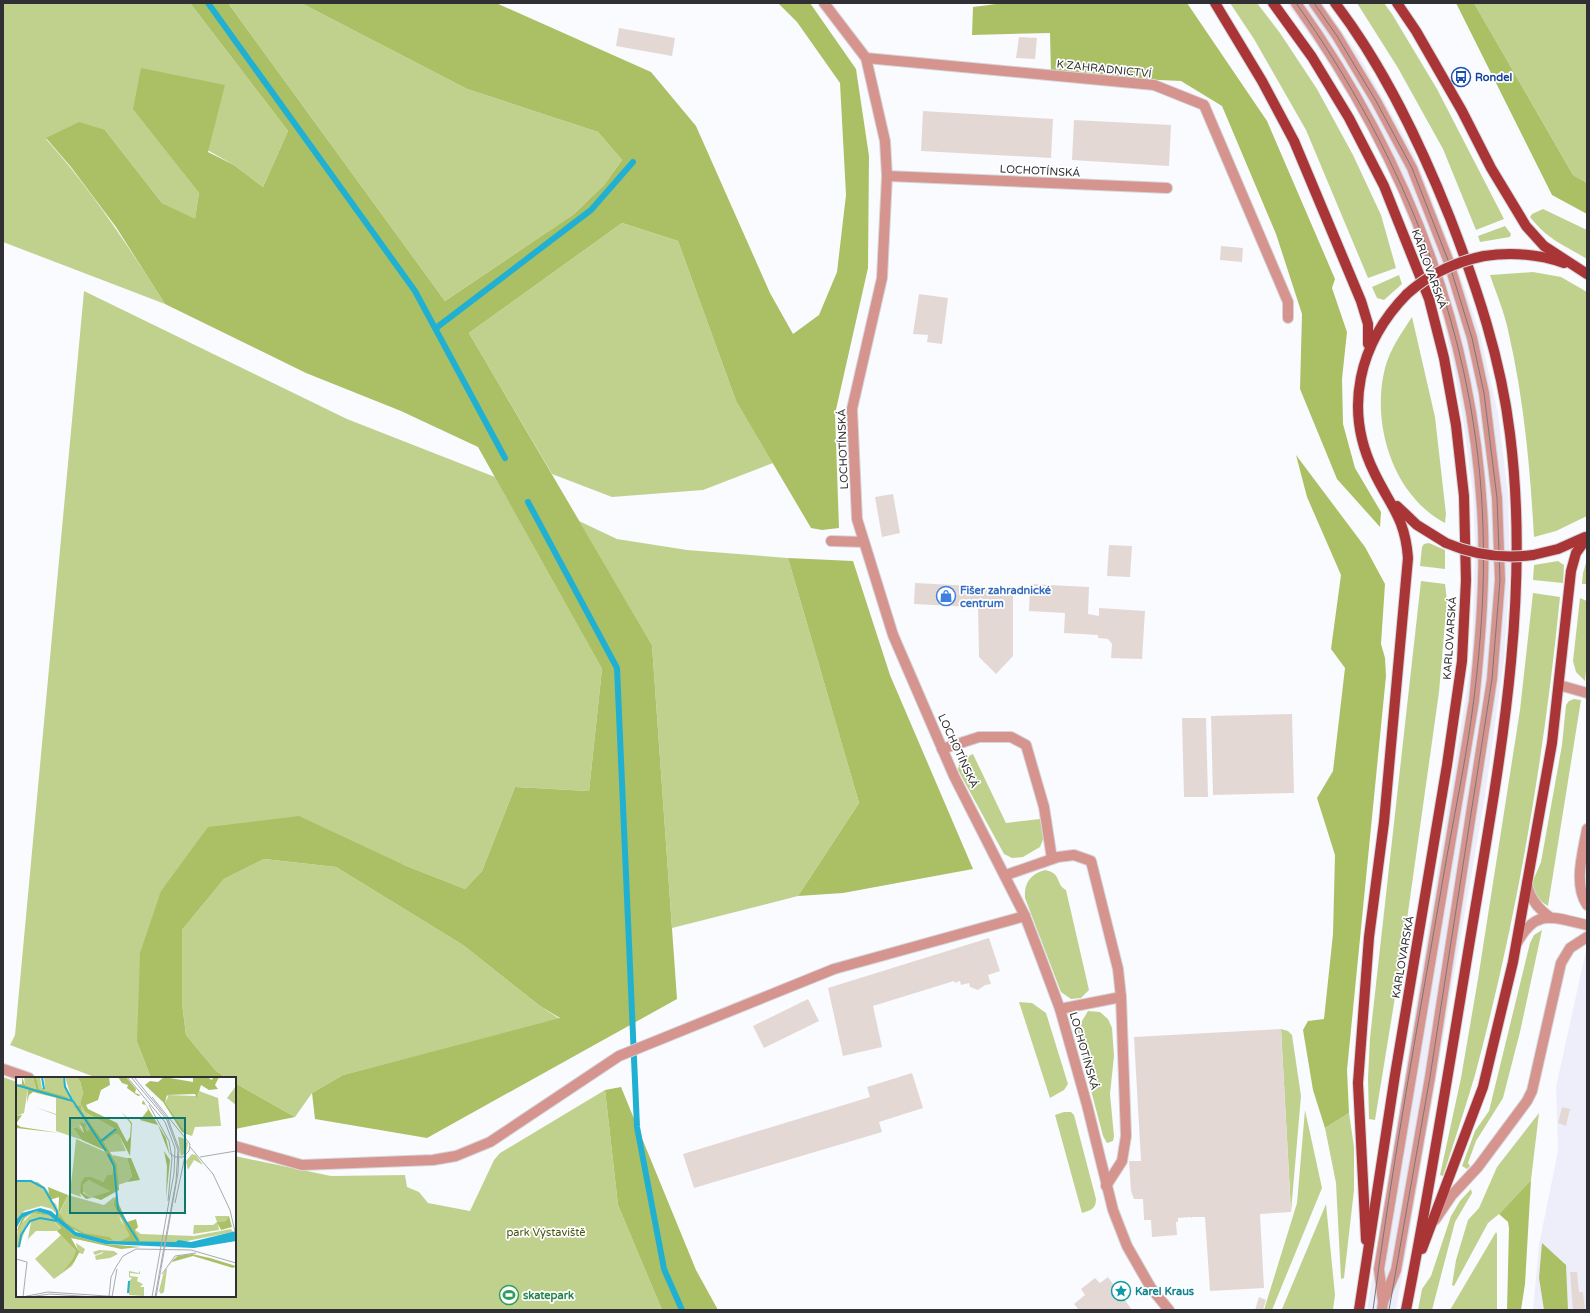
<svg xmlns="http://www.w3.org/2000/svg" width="1590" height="1313" font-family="'Varela Round',sans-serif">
<rect width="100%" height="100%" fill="#fafbff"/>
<g fill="#edeef9">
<path d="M1287,3H1322L1359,56L1414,154L1453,254L1480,334L1498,414L1508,493L1510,573L1504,659L1485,796L1396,1310H1367L1472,657L1475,545L1473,493L1464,425L1455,373L1440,306L1400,196L1366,125L1324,56Z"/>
<path d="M1587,946V1310H1533L1539,1245L1558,1151L1556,1087Z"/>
</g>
<g fill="#c0d18e">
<path d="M3,3H190L288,131L263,187L234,165L134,109L199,193L195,220L162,203L105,130L46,139C92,190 128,246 165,304L3,242Z"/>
<path d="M228,3H301L467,89L598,132L622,160L604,185L574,214L445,301Z"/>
<path d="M1230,3H1257L1280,33L1317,89L1353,155L1381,215L1396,268L1368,278L1306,130L1254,39Z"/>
<path d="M1357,3H1384L1392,14L1437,89L1504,219L1476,230L1443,149L1398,68Z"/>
<path d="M1474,3H1587V183L1573,175Z"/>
<path d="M1543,209L1587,230V259C1563,244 1549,241 1530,217L1532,214Z"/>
<path d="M622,223L678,241L736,401L773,463L703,490L612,497L552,474L469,333Z"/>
<path d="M1505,226L1511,234L1510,237L1480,242L1478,236Z"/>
<path d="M1533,272L1561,277L1587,292V516L1556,531L1534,537C1530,467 1524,399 1508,330C1504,311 1496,293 1490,275Z"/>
<path d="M1399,275L1402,284L1384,300L1377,298L1372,287Z"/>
<path d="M84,291L347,419L495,477L602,669L589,791L515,787L482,871L465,889L404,865L208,827L137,1042L151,1078H97L10,1045L15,1035Z"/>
<path d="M1412,317L1435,417L1446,514L1445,523C1392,495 1371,423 1385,368C1390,349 1402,332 1412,317Z"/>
<path d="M579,521L617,539L687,550L788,558L859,803L798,896L672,928L652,645Z"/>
<path d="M1429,543L1445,550V569L1420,566L1422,547L1424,544Z"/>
<path d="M1587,560V584H1582L1583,573Z"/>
<path d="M1558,561L1564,565L1563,583L1533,580L1534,565Z"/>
<path d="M1421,581L1445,584L1447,600L1439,692L1403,948L1375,1120L1369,1119L1368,1078L1370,1038Z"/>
<path d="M1533,593L1560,597C1544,758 1517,919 1475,1075C1465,1109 1454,1142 1443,1176L1440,1175L1461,1078L1478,979L1520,710Z"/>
<path d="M1580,598L1587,601V660L1585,681L1576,672L1573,661Z"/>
<path d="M1574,699L1581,700L1548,906L1536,898L1532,883L1541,862L1562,745L1566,705L1569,701Z"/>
<path d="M973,754L1006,823L1040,819L1044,837L1040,847L1023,857L1012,858L1004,854L958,770L960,760Z"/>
<path d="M264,859L336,867L463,945L540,1006L560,1019L343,1075L312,1093L295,1117L235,1083V1078H227L216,1071L186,1035L182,1003V930L224,879Z"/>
<path d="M1045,870C1062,873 1055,884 1066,890L1089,990L1081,998L1071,999L1061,992L1025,898C1024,883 1030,874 1045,870Z"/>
<path d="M1542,930L1520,1032L1503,1098L1476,1141L1468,1163L1470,1166L1467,1169L1462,1166L1475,1131L1489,1111L1530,943L1534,935Z"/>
<path d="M1019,1002L1032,1003L1046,1013L1068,1084L1064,1090L1050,1098Z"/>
<path d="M1088,1011L1100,1012L1108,1019L1112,1028L1114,1056L1110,1094L1114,1136L1113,1141L1107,1143L1103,1136L1077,1037L1079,1026Z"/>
<path d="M1281,1029L1288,1031L1292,1035L1301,1096L1291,1212Z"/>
<path d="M3,1077L17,1082V1296H235V1156L331,1176L405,1175L407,1187L419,1192L428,1203L470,1211L494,1160L500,1153L605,1090L618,1205L662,1310H3Z"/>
<path d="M1305,1110L1322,1188L1272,1310H1264L1297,1203Z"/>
<path d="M1064,1112H1071L1074,1115L1096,1199C1096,1209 1091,1210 1082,1213L1055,1115Z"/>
<path d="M1349,1113L1354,1147V1190L1344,1278L1341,1279L1336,1183L1325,1128Z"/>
<path d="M1539,1113L1531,1180L1499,1214L1488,1223L1454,1286L1452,1285L1456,1260L1468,1220L1479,1208L1497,1167Z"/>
<path d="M1471,1189L1472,1193L1455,1222L1432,1310H1418L1422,1289L1431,1276L1451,1216L1460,1201Z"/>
<path d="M1326,1204L1335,1295L1333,1310L1282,1309Z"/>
<path d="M1496,1232L1497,1234V1310H1450Z"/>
</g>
<g fill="#abc064">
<path d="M190,3H228L445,301L574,214L604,185L622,160L598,132L467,89L301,3H496L651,72L696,126L770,293L793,334L819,315L837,272L846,195L840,83L797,22L778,3H810L856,69L869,156L868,268L835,414L839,528L822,530L811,528L736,401L678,241L622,223L469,333L652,645L677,999L427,1138L315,1119L312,1093L343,1075L560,1018L540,1006L463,945L336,867L264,859L224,879L182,930V1003L186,1035L216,1071L227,1078H151L137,1042L140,953L161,891L208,827L299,816L404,865L465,889L482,871L515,787L589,791L602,669L478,447L401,411L306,373L165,304L116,227L71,167L46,138L79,122L105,130L162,203L195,219L199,193L133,109L141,68L225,85L208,152L234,165L263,187L288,131Z"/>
<path d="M1004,3H1187L1267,121L1335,279L1332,288L1347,332L1342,379L1343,424L1355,468L1381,512L1380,527L1337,479L1300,389L1302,314L1276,234L1222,106L1181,81L1051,75L1050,33L972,35L973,7Z"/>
<path d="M1456,3H1474L1573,175L1587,183V214L1552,195Z"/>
<path d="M1296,455L1365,547L1385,584L1381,644L1385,658L1386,676L1347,1070L1349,1113L1325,1128L1313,1090L1303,1030L1308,1021L1324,1019L1333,934L1335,855L1317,798L1333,771L1345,668L1331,649L1341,575L1307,497Z"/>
<path d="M788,558L853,561L890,675L973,869L843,893L798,896L859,803Z"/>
<path d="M235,1083L295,1117L235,1129Z"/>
<path d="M621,1087L696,1270L718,1310H662L618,1205L605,1090Z"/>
<path d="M1531,1180L1525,1284L1521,1310H1507L1509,1228L1508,1222L1499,1214Z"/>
<path d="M1542,1243L1566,1265L1568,1310H1544L1539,1278Z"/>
</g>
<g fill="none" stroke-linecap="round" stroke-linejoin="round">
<g stroke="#21b0d1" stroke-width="6">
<path d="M208,3L415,291L505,458"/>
<path d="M436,328L591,210L633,162"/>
<path d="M528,502L617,668L637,1127L664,1269L682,1310"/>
</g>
</g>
<g fill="#e4d8d5">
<path d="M619,28L675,38L672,56L616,46Z"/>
<path d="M1019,37L1037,38L1035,59L1016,58Z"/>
<path d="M923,111L1053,119L1051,158L921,151Z"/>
<path d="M1074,120L1171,125L1169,166L1072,160Z"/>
<path d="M1221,246L1243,248L1242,262L1220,260Z"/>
<path d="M919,294L948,298L942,344L927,342L928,335L913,334Z"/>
<path d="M893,494L900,533L882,537L875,497Z"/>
<path d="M1109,545L1132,546L1130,577L1107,576Z"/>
<path d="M915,583L973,586V589L1011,588V594H1013V656L996,674L979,657L978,605L973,607L914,604Z"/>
<path d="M1030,584L1089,587L1088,614L1099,616V608L1145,611L1142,659L1111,658L1112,644L1108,639L1098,638V635L1064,633L1065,613L1029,611Z"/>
<path d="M1292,714L1294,793L1213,795L1211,716Z"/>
<path d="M1182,718H1206L1208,797H1184Z"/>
<path d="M989,938L1000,971L988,975L991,984L985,985L978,990L970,987L969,983L961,985L960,981L955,983L954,981L873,1006L882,1047L843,1056L828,988Z"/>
<path d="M808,999L819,1021L764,1048L753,1026Z"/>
<path d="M1281,1029L1291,1212L1260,1214L1264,1288L1210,1291L1205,1217H1192V1219L1191,1217L1178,1218V1222H1176L1177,1235L1152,1237L1151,1220H1144L1143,1199H1134L1131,1191L1129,1161H1141L1134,1037Z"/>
<path d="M912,1073L923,1108L879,1122L882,1132L694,1188L683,1154L870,1097L867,1087Z"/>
<path d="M1562,1107L1570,1109L1566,1126L1558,1123Z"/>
<path d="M1570,1272H1577L1579,1292H1583L1585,1310H1573Z"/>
<path d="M1108,1277L1132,1310H1079L1074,1304L1085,1295L1081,1289L1095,1278L1100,1283Z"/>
<path d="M1259,1297L1266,1300L1263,1310H1255Z"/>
</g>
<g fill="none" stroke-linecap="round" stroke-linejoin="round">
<g stroke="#d6d6da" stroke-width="12">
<g id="minor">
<path d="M824,3L866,58L885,141L887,176L882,278L852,409L857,519L893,635L954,776L1025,916L1041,958L1060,1009L1087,1105L1113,1210L1127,1246L1151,1288L1169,1310"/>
<path d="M1296,3C1407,159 1475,334 1483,527C1485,585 1480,643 1474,701L1379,1269L1383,1302"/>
<path d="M1314,3L1337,36L1376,101L1412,168L1448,260L1472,338L1484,393L1497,498L1500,580L1492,679L1430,1077L1396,1270L1383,1302L1382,1310"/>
<path d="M866,58L1154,85L1204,105L1288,302V318"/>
<path d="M887,176L1167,188"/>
<path d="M831,541L864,542"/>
<path d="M1559,685L1587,693"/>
<path d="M942,749L979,737H1011L1026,745L1044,807L1052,859"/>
<path d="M1587,829C1583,852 1573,884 1587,905"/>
<path d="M1006,875L1058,857L1074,855L1091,861L1118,969L1121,997L1060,1009"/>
<path d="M1527,883C1529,898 1538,909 1551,918"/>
<path d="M1517,943C1536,907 1554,918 1587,925"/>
<path d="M3,1069L29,1078"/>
<path d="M235,1146L302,1165L433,1160L456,1156L490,1142L619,1056L834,969L1025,916"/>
<path d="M1106,1186L1122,1161L1126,1136L1121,997"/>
<path d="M1435,1220L1452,1195L1478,1167L1527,1101L1532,1091L1561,963L1570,948L1587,937"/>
</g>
</g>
<g stroke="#d6d6da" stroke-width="12">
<g id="major">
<path d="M1215,3L1262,81L1294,141L1361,301L1368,324V344"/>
<path d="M1273,3L1312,57L1349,118L1384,186L1429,299L1444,358L1456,425L1464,496L1466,580L1462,661L1447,765L1395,1075L1359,1310"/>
<path d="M1335,3C1384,67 1420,143 1450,218C1477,288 1501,359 1510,434C1531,600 1499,764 1472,928C1451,1055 1431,1183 1406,1310"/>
<path d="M1397,3L1416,31L1462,111L1491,168L1526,226L1544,246L1587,274"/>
<path d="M1484,256C1511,252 1538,254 1564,263"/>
<path d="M1397,506L1417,525L1446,543"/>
<path d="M1533,555L1558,549L1585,537"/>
<path d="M1366,1240L1358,1083L1369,937L1384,822L1408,558C1405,517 1390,506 1374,472C1343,409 1359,343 1407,294"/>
<path d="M1422,1249L1483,1087L1513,962L1552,743L1571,571L1576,553L1587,538"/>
</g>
</g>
<use href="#minor" stroke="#d6948f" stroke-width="10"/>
<use href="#major" stroke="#aa3536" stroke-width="10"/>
<g stroke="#77777b" stroke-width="1">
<path d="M1296,3C1405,157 1478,338 1483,528C1485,585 1481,642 1474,698C1467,756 1454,815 1444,873C1419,1018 1392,1164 1373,1310"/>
<path d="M1314,3L1337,36L1376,101L1412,168L1448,260L1472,338L1484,393L1497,498L1500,580L1492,679L1430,1077L1389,1310"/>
</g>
<g stroke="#d6d6da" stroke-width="12" stroke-linecap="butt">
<g id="major-bridge">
<path d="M1407,294C1429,274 1455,262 1484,256"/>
<path d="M1446,543C1474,555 1502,559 1533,555"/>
</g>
</g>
<use href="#major-bridge" stroke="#aa3536" stroke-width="10"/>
</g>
<defs>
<g id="bus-ring" transform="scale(1)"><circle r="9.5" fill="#fff" stroke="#1a4fb4" stroke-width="1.5"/><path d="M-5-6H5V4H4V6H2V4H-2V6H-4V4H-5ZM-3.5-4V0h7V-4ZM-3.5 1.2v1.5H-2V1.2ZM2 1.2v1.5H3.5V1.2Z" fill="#1a4fb4"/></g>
<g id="shop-ring" transform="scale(1)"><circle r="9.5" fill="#fff" stroke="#3f7fe0" stroke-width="1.5"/><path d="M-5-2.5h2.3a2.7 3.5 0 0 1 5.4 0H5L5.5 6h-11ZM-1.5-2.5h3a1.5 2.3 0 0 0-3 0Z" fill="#3f7fe0"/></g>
<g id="sight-ring" transform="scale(1)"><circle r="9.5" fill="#fff" stroke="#0f9aa8" stroke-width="1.5"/><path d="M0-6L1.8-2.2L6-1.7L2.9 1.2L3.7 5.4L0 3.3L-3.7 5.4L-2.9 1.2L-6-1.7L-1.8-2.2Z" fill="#0f9aa8"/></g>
<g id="stadium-ring" transform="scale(1)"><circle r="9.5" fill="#fff" stroke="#2e9e5b" stroke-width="1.5"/><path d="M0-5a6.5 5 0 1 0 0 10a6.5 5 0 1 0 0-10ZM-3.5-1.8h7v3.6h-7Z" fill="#2e9e5b"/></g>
</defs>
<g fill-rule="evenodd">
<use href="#bus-ring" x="1461" y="77"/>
<use href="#shop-ring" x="946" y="596"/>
<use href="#sight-ring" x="1121" y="1291"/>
<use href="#stadium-ring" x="509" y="1295"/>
</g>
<g text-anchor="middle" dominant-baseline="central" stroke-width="3.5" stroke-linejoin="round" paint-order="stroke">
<g font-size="11" fill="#303034" stroke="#fff">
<text transform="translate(1104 69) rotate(6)">K ZAHRADNICTVÍ</text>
<text transform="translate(1040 171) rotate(3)">LOCHOTÍNSKÁ</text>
<text transform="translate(1429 269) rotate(70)">KARLOVARSKÁ</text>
<text transform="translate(843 449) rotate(-92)">LOCHOTÍNSKÁ</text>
<text transform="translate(1450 638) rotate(-86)">KARLOVARSKÁ</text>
<text transform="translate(958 751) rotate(65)">LOCHOTÍNSKÁ</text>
<text transform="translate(1403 957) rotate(-80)">KARLOVARSKÁ</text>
<text transform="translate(1084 1051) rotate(74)">LOCHOTÍNSKÁ</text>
</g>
<g font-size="11" font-weight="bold" fill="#164399" stroke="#fff" text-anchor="start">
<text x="1475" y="77">Rondel</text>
</g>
<g font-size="11" font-weight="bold" fill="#366cbe" stroke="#fff" text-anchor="start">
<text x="960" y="590">Fišer zahradnické<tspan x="960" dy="13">centrum</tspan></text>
</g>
<g font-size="11" fill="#475410" stroke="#fff">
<text x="546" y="1232">park Výstaviště</text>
</g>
<g font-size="11" font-weight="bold" fill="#0d838f" stroke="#fff" text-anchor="start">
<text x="1135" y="1291">Karel Kraus</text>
</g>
<g font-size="11" font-weight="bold" fill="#27864d" stroke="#fff" text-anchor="start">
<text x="523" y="1295">skatepark</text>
</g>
</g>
<g transform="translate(16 1077)">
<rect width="220" height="220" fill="#fafbff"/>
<path d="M8,0H17L20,12L9,8ZM20,0H24L26,11H29L28,0H46L55,20L49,0H60L64,4L67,16L64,26L69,35L99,52L86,62L66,34L65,28L59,29L75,50L73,54L63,48L68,56L61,50L57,51L66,63L40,54V38L19,30L13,24L19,30L40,37V20L53,23L23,12ZM0,8L12,11L8,36L1,39ZM220,9V28L211,21ZM183,14L202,21L205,49L179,50L176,59L168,53L149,25L152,20L151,18L182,19ZM99,57L103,58L110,74L94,75L88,65ZM162,60L167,61L172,66L170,76L165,79ZM60,62L90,75L97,89L96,98H91L87,105L69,101L64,116L65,120L54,116ZM176,77L180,78L187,88L178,83L172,93L170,84ZM96,78L111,81L116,99L111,105L102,108L101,87ZM73,103H78L94,114L75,121L67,115V108ZM0,105H22L28,110L36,119L33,122L40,127L43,137L52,118L88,128L98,120L105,144L121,165L94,164L70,159L51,149L36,132L25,129L8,134L0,143ZM16,136L33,139L45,152L41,154H20L12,162L10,172L15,145L10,150L3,171L0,170L2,150ZM199,139H213L211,144L202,145L203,153L177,157L178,148H197L201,145ZM215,152L217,155L166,165L161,163V165H125L119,153L125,157L178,159ZM45,158L60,174L62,175L60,166L69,172L67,177L63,176L56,189L38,202L19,182ZM83,173L98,174L102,177L94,181L80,183L79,179L87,176V175L79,178L77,175ZM154,190L151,192L148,215L145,217L143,214L147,198L149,193ZM124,193V197L114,196V199L122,200L121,204L127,207L124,210H128V219L113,218V204L116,201L113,200V194L123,196Z" fill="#c0d18e"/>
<path d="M6,0L9,8L20,12L17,0H20L23,12L51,20L53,24L17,15L13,18L11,26L12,11L0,8L6,7ZM60,0H93L94,8L85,13L82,23L70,28L72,32L101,46L111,65L114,60L115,47L105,34L116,46L114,79L103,58L99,57L88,65L101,87L103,113L85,123L76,120L94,114L73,103L67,108V116L75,121L70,122L64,116L65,105L69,100H75L87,105L91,98H96L97,89L88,73L66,63L57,51L61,50L68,56L64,45L70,47L69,51L72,54L75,50L58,29L65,28L66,34L86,62L99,52L69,35L64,26L67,16L64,4ZM102,0H110L120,12L119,16L125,18L122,19L111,11L112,8L106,6ZM148,0L177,5V0H191L196,3L197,0H203L199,8L202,12L193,13L185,8L181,21L179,17L151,18L149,25L168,53L176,59L166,55L147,25L129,8L134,4L142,5ZM127,23L150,61L154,79L142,48L124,43L132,33L130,28L126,27ZM6,38L0,47L5,50L44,56L0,51V39ZM148,74L154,83L150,122L151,89ZM111,81H115L124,103L111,105L116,99ZM32,110L52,118L43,136L50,146L68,156L93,160L98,164L70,159L51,149L42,140L43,120L34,123ZM99,119L111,145L120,142L122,150L119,153L125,165L105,164L114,159L98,128ZM20,134L33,138L59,159L89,167L125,170L105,172L55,161L63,175L58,185L46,196L57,182L60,174L41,154L45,151L33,139L16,136L9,141L0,156L6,141ZM213,139L216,150L205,153L201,145L210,144ZM176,177L194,181L220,189L217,191L177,179L156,185L151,191L158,182L162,179Z" fill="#abc064"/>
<path d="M24,131L35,134L60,155L94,164L160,165L162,163L175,165L220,154V164L178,171L89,167L59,159L33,138L20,134L6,141L0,152V143L6,136Z" fill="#21b0d1"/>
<path fill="none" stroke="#21b0d1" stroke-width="2" d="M26,0L28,12M48,0L49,10L56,23M0,8L57,24L90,74M85,64L100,52M92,77L98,89L102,132L122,164M0,104H15L28,111L41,134V141M3,170L5,158L14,144L24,141L41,144M112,216L113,204"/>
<path fill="none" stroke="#a9aaae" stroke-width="1" d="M111,0L149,45L159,71L158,96L136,220M115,0L151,43L162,73L160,104L139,220M118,0L152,42L163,72L162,96L140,220M136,20L174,67L173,74L167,80H159L154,76M133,28L153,64L156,81L152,124M174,70L197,97L214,133L220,159M184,80L220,74M159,126L169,79M0,182L11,185L7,220M146,197L159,179L180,176M6,220L32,215L105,220M13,220L34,217L78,220M25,220H44M93,220L95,200L100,190L107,179L120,172L175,173L220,186M96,220L101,192"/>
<path fill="#0f766e" fill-opacity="0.15" stroke="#0f766e" stroke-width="2" d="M54,41H169V136H54Z"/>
<rect width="220" height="220" fill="none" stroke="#303034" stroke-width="2"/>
</g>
<rect width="1590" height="1313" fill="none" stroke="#303034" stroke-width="8"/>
</svg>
